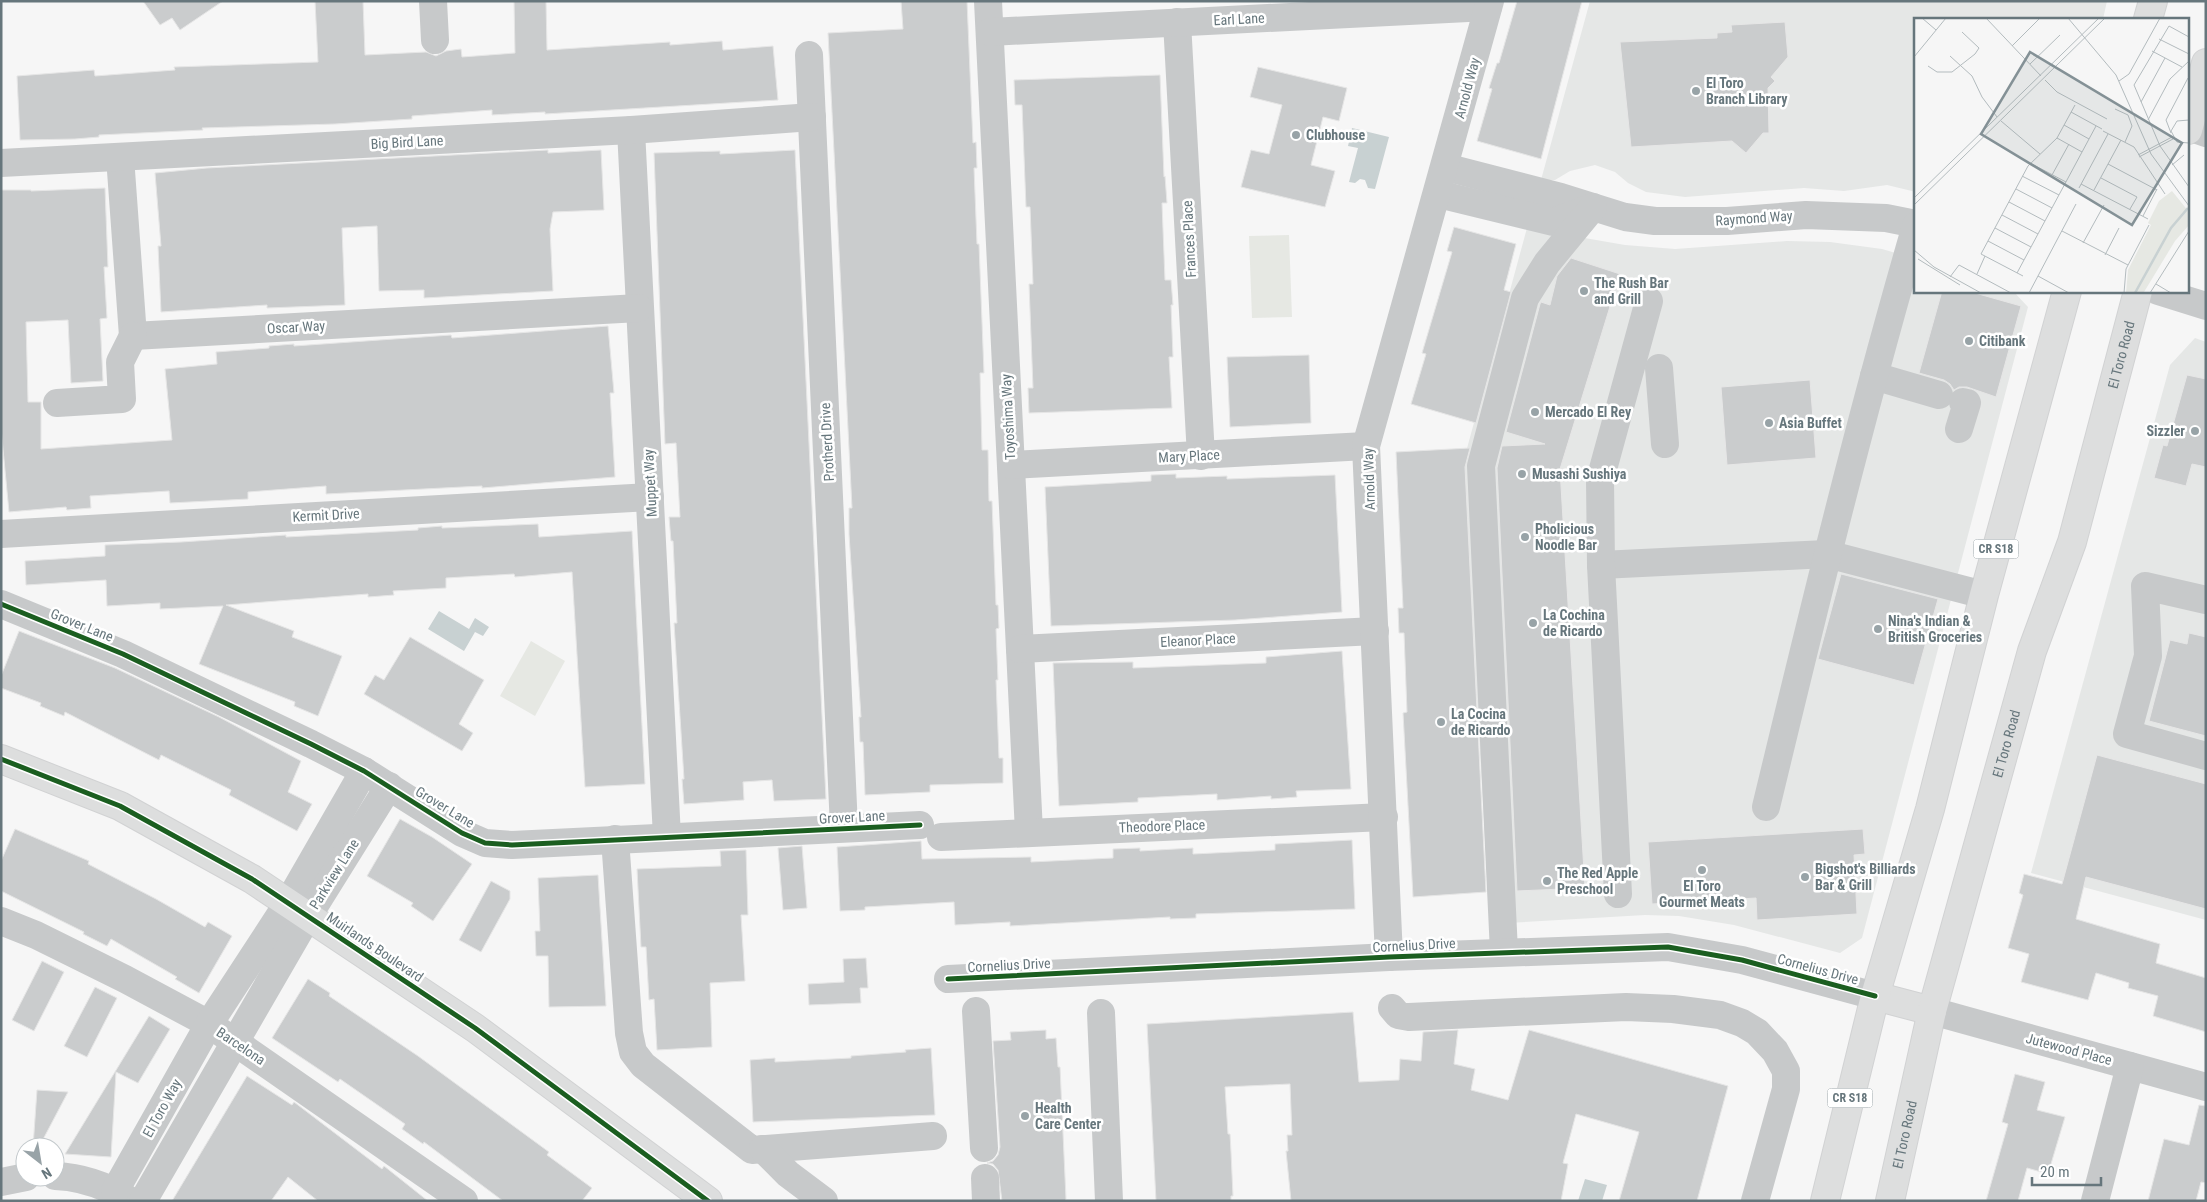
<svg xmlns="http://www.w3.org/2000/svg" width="2207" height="1202" font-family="'Roboto Condensed',sans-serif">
<rect width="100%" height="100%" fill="#f6f6f6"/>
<g fill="#e5e7e6">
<path d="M1590,1H2107L2103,19H1916V192L1887,185L1844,191L1804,188L1685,197L1646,192L1628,183L1615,172L1595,165L1570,171L1555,180H1541Z"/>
<path d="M1527,228L1625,245L1675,249L1787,241L1830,242L1882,249L1916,259V291H2013L2028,307L1862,938L1840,953L1734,925L1679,916L1645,915L1490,924L1463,463Z"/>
<path d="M2195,338L2206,342V920L2031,873L2170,365Z"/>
</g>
<g fill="#e6e8e3">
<path d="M1289,235L1292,317L1252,318L1249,236Z"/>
<path d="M531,641L565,661L535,716L500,696Z"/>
</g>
<g fill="#c8d1d2">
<path d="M1352,128L1389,137L1375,189L1368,188L1365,180L1360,179L1355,183L1349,182L1358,148L1348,146Z"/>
<path d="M439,611L469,629L475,618L489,627L483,636L475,632L464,651L428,629Z"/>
<path d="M1585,1179L1607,1185L1602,1201H1578Z"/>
</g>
<g fill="#cacccd" stroke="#e6e6e6">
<path d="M143,1H223L180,30L172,18L160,25Z"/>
<path d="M315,1H363L365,55L426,52L436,56L446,51L461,49L462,57L515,53L514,1H546L547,50L670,42V45L722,41L723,50L773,46L778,100L545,114V112L492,115V110L412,116V119L335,124L202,128L203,130L99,135V137L75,139L20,140L17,76L94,70L95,76L175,70L174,67L318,62Z"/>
<path d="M901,1H967L973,143L976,142L977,168H974L977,244H979L984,373H980L982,450H988L989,501H992L996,605H998L999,628L996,629L998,680H996L999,758H1003V783L930,785V792L865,795L863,742H860L859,717H861L849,534V508H852L828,33L903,29Z"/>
<path d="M1517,1H1582L1541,159L1477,141L1492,89L1489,88L1497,63H1499Z"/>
<path d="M1785,22L1788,57L1771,77L1775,81L1768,88L1769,133H1763L1746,153L1732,141L1631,147L1620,42L1717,38V33L1732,32L1731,25Z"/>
<path d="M1258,67L1347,88L1339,121L1323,117L1311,165L1335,171L1325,207L1241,187L1251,150L1269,154L1282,105L1250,97Z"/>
<path d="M1160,75L1164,177L1165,176L1167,203H1162L1165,280H1171L1173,305H1171L1173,357H1169L1172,408L1029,413L1028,388H1033L1029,284H1033L1030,207H1026L1022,105H1015L1014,80Z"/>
<path d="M548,150V153L601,150L604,210L553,212L550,229L553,291L424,298V290L379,291L377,226L342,228L345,305L267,308V305L161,312L158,246H161L155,173L207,168Z"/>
<path d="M795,150L826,799L774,801L772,780L743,782L744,800L684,804L682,779H684L674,623H677L673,541H671L669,517H680L676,443L665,444L654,153L720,151V154Z"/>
<path d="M105,188L108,267H104L107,318L100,319L103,381L71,383L68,320L26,322L28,402H41V449L172,440L165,369L217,364L216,352L269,348V346L294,344V346L451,335L452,338L608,326L614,393H610L615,477L482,488V486L326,494V486L248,492V499L170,503L169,491L90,496L91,508L67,510L66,507L9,512L1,428V190H31V191Z"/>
<path d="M1454,227L1516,244L1504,290L1511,292L1476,423L1411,404L1426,354L1422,353L1452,252L1447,251Z"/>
<path d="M1571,258L1620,274L1560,469L1585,888L1517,891L1497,468L1502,446L1545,444L1506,432L1540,304L1541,302L1550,305L1557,276Z"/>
<path d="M1942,291H1968L2021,306L1996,397L1967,387H1959L1954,390L1950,384L1944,380L1919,373Z"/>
<path d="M1309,355L1311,423L1230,427L1227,357Z"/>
<path d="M2187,375L2206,379V467L2192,464L2186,486L2154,478L2163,445L2167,446Z"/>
<path d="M1810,380L1816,458L1727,465L1721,387Z"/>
<path d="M1470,448L1465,467L1486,892L1413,897L1403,713L1407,712L1404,633H1399L1398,608H1403L1396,452Z"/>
<path d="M1176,474V478L1227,476V479L1335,475L1342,612L1235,620L1051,626L1045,487L1151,481V475Z"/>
<path d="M538,524L539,537L632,531L645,784L585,787L572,572L515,577L514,574L446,578V588L393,591L394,595L368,597V594L226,605L294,631L292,637L342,656L318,716L294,706L295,702L199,664L223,606L160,609V603L107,606L106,580L26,585L25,561L105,556V545L181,542L286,535V537L418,530V528L442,526V528Z"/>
<path d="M1841,574L1938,599L1914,685L1818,659Z"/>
<path d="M19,631L115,668L219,717L301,761L288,792L312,804L297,831L229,795L231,790L161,755L159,760L65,712L64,716L40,706L41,703L1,688V676Z"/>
<path d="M2189,633L2206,637V736L2149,721L2170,640L2187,644Z"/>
<path d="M410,637L484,680L459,724L473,733L462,751L364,694L375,675L384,680Z"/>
<path d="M1342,651L1351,789L1296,791L1297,797L1271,799V796L1217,800V794L1138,798V802L1059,806L1053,663L1133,662V668L1266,663V657Z"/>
<path d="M2097,755L2206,784V909L2086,877L2076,919L2160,944L2156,963L2206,978V1032L2153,1016L2158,996L2128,988L2129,983L2096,973L2088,1000L2021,982L2029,954L2008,948L2023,895L2019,893L2024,874L2062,884Z"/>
<path d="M400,819L432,837L472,864L433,921L411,906L413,903L367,876Z"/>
<path d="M15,829L89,861L88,864L156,899L205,927L208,922L232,936L199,993L175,979L177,977L111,939L107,946L83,934L84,932L1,891V861Z"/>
<path d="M1863,829L1865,854L1854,855L1857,914L1757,920L1756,898L1652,904L1648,842Z"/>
<path d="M1352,840L1355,909L1196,914V918L1170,919V917L1010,926V922L955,925L954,902L865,907V910L840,911L837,847L921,841L922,859L1031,857V862L1113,858V849L1140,848V851L1193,848V854L1275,850V844Z"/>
<path d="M802,846L807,908L783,910L778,848Z"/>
<path d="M746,850L748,915H741L745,981L710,983L712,1047L657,1050L654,999L649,1000L646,947H641L637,869L721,866L720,851Z"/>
<path d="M598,875L606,1006L549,1007L548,956H536L535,931H540L538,878Z"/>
<path d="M491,881L510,891V899L481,952L459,940Z"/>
<path d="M866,958L868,988H860L861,1003L809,1005L808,984L844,982L843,959Z"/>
<path d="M42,961L64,972L34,1031L12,1020Z"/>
<path d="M308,979L330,993L329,996L418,1056L549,1152L547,1155L592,1188L582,1201H503L424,1142L423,1144L402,1129L405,1124L340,1079L338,1082L272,1038Z"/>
<path d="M95,987L117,998L87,1057L64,1046Z"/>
<path d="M1353,1012L1359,1082L1399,1080L1400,1059L1421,1061L1423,1032L1458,1030L1454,1064L1475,1069L1471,1090L1508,1100L1529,1030L1728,1086L1697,1201H1619L1639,1132L1576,1114L1563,1163L1568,1164L1561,1201H1291L1286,1151H1288L1287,1135H1292L1290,1084L1225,1087L1228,1134H1230L1231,1152L1233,1196H1231V1201H1156L1147,1024Z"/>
<path d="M149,1016L170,1029L138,1083L116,1072L111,1157L65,1154Z"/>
<path d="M1046,1030V1039L1056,1038L1058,1067H1060L1066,1199L1064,1201H1002L998,1170L993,1164L987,1163L993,1161L998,1155L1000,1147L993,1041L1011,1040L1010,1032Z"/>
<path d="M931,1048L935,1115L753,1122L750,1060L775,1058V1062L851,1058V1056L906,1052L905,1050Z"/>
<path d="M2015,1074L2045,1082L2037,1110L2065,1117L2048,1174L2027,1168L2018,1201H1986L2008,1124L2002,1122Z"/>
<path d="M247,1076L292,1105L294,1102L382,1169L384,1166L428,1201H318L288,1177L271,1201H172Z"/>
<path d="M37,1090L68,1092L39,1147H33Z"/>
<path d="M2199,1105L2206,1106V1183L2201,1182L2196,1201H2148L2164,1139L2189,1145Z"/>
</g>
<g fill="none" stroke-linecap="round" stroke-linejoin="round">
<g stroke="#d1d2d3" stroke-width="30">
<g id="major">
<path d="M2148,19L2153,1"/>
<path d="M2188,130L2206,63"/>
<path d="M1,759L120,806L252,879L475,1028L708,1201"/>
<path d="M1875,996L1932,1011"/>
<path d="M1825,1201L1875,996L1930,809L1984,595L2067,291"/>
<path id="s1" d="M1890,1201L1932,1011L2032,651L2072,542L2138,291"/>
</g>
</g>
<g stroke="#c7c9ca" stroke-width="28">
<path d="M433,1L435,40"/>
<path d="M988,1L1029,832"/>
<path d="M1177,22L1201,456"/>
<path d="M990,32L1488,7"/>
<path d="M809,55L844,828"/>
<path d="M2189,127L2206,133"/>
<path d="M631,130L667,837"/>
<path d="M120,157L133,336"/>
<path d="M1,163L631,130L812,117"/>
<path d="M1445,167L1561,197L1625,217L1655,221H1727L1806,215L1886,218L1916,224"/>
<path d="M1438,194L1553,222L1591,208"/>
<path d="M2158,291L2206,306"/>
<path d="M133,336L639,308"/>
<path d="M1659,368L1665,444"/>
<path d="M1874,376L1939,395"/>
<path d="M57,403L122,399L120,362L133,336"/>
<path d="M1959,429L1967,403L1963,402"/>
<path d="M1011,465L1366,446"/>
<path d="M1,534L650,497"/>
<path d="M1601,565L1827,554L1984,595"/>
<path d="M2206,600L2145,586L2148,656L2127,734L2206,756"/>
<path d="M1,604L123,654L311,744L364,771L462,833L485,843L512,845L920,825"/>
<path d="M1020,649L1375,631"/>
<path d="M1766,807C1813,612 1860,418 1916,226"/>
<path d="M941,837L1384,817"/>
<path d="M615,839L629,1033L633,1052L643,1065L752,1150L933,1136"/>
<path d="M1618,894L1601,565L1600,480L1649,301"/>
<path d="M1,921L36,935L125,979L209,1024L464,1201"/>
<path d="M1504,952L1481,466L1525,298L1547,263L1593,207"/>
<path d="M1389,957L1366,446L1490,1"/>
<path d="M948,979L1389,957L1668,947L1742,960L1875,996"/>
<path d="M1392,1008L1398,1015L1409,1017L1626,1007L1673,1009L1720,1015L1742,1023L1757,1032L1775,1051L1786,1071V1089L1755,1201"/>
<path d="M976,1011L984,1148"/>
<path d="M1932,1011L2206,1087"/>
<path d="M1101,1013L1109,1201"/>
<path d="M763,1149L788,1174L824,1201"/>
<path d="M55,1176C82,1177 107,1186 129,1200"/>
<path d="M985,1178L986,1201"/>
<path d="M1,1182L26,1177"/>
<path d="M115,1191L209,1024L288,903L364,771"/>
<path d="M143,1201L308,916L389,786"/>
<path d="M2095,1201L2130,1066"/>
</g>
<use href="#major" stroke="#dddede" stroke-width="28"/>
<g stroke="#fff" stroke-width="8">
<g id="cycleway">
<path d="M1,604L123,654L311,744L364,771L462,833L485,843L512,845L920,825"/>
<path d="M1,759L120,806L252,879L475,1028L708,1201"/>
<path d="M948,979L1389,957L1668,947L1742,960L1875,996"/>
</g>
</g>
<use href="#cycleway" stroke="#1b5e20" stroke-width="5"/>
</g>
<g fill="#98a3a7" stroke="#fff" stroke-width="2">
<circle cx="1696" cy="91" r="5"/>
<circle cx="1296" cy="135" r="5"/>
<circle cx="1584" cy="291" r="5"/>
<circle cx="1969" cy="341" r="5"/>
<circle cx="1535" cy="412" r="5"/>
<circle cx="1769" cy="423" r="5"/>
<circle cx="2195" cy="431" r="5"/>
<circle cx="1522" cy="474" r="5"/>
<circle cx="1525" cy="537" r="5"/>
<circle cx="1533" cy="623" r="5"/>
<circle cx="1878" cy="629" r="5"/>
<circle cx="1441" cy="722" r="5"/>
<circle cx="1702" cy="870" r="5"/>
<circle cx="1805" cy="877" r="5"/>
<circle cx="1547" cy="881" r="5"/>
<circle cx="1025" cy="1116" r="5"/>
</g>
<g text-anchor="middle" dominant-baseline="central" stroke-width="5" stroke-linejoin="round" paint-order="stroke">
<g fill="#fff" stroke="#949fa3" stroke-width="1">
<rect x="1973.5" y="539.5" width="45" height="19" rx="4"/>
<rect x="1827.5" y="1088.5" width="45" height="19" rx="4"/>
</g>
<g font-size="12" font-weight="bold" fill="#66767c">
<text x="1996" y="549">CR S18</text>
<text x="1850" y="1098">CR S18</text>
</g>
<g font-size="14" fill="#66767c" stroke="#fff">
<text transform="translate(1239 19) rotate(-3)">Earl Lane</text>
<text transform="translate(1467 88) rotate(-75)">Arnold Way</text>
<text transform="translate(407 142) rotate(-3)">Big Bird Lane</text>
<text transform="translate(1754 218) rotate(-4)">Raymond Way</text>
<text transform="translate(1189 239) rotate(-93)">Frances Place</text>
<text transform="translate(296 327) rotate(-3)">Oscar Way</text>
<text stroke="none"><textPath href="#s1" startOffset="878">El Toro Road</textPath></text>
<text transform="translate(1008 417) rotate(-93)">Toyoshima Way</text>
<text transform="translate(827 442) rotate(-93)">Protherd Drive</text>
<text transform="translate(1189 456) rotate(-3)">Mary Place</text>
<text transform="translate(1369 479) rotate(-92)">Arnold Way</text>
<text transform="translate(650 483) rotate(-93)">Muppet Way</text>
<text transform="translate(326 515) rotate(-3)">Kermit Drive</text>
<text transform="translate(82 625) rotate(22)">Grover Lane</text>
<text transform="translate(1198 640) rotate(-3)">Eleanor Place</text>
<text stroke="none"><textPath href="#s1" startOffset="472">El Toro Road</textPath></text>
<text transform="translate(445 807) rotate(31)">Grover Lane</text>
<text transform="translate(852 817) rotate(-3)">Grover Lane</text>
<text transform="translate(1162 826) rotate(-2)">Theodore Place</text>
<text transform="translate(334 874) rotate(-58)">Parkview Lane</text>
<text transform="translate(1414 945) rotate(-3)">Cornelius Drive</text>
<text transform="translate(375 947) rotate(34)">Muirlands Boulevard</text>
<text transform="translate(1009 965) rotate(-3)">Cornelius Drive</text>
<text transform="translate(1818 969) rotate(15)">Cornelius Drive</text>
<text transform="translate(241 1046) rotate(34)">Barcelona</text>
<text transform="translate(2069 1049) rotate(15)">Jutewood Place</text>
<text transform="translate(162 1108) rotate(-61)">El Toro Way</text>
<text stroke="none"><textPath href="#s1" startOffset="68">El Toro Road</textPath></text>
</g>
<g font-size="14" font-weight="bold" fill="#66767c" stroke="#fff" text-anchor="start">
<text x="1706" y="83">El Toro<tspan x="1706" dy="16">Branch Library</tspan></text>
<text x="1306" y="135">Clubhouse</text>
<text x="1594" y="283">The Rush Bar<tspan x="1594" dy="16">and Grill</tspan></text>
<text x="1979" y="341">Citibank</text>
<text x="1545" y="412">Mercado El Rey</text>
<text x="1779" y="423">Asia Buffet</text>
<text x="2185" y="431" text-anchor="end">Sizzler</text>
<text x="1532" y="474">Musashi Sushiya</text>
<text x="1535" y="529">Pholicious<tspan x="1535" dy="16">Noodle Bar</tspan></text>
<text x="1543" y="615">La Cochina<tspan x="1543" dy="16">de Ricardo</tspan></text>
<text x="1888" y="621">Nina's Indian &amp;<tspan x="1888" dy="16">British Groceries</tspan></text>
<text x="1451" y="714">La Cocina<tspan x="1451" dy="16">de Ricardo</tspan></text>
<text x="1815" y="869">Bigshot's Billiards<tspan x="1815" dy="16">Bar &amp; Grill</tspan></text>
<text x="1557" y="873">The Red Apple<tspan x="1557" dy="16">Preschool</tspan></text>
<text x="1702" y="886" text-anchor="middle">El Toro<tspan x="1702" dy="16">Gourmet Meats</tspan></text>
<text x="1035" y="1108">Health<tspan x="1035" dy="16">Care Center</tspan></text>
</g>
</g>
<g transform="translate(1914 18)">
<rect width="275" height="275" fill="#f6f6f6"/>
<path d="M258,173L275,194V207L261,223L230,274L212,275L214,252L237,207L234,205L245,183Z" fill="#e6e8e3"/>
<path fill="none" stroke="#c8d1d2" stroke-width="2.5" d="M221,275L257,210L274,190"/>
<path fill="none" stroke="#b3bbbe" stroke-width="1" d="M8,0L22,12M72,0L127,58M154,0L202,57L237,136L275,188M275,19L255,8L220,67L246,128L275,169M245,21L275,36M98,28L126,0M238,33L268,49M36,38L58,58L68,79L83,99M0,39L32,0M116,46L146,17M14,48L23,54H38L61,36L65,30L48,14M131,62L143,74L193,101M205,63L215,56L246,0M227,84L251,40M201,91L214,97L218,108L211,124M157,94L188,111M234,102L256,61L275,43M275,102L263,103L257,113L263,124L275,125M87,103L126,136M150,107L175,121M189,113L220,129L251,176M257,115L252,102L274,60M143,120L168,134M224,137L258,119M225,139L259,121M116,145L152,164M194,146L243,172M258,147L270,137M138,157L155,126M108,158L145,177M187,160L223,179L216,191M167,166L234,201M165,170L194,116M102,171L138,190M180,172L207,122M0,180L185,0M95,184L131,203M0,187L191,0M88,197L124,216M229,198L243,171M81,210L117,229M148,213L214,247M74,223L110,242M169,225L190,187M0,232L20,249L67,275M191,237L205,210M4,241L46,267M103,255L182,108M63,256L71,238M109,258L67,236L114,148L143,120L161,87M124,258L155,275M36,259L45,247L97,275M242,266L257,275M115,275L162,186M210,275L212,251L235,207M236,275L275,213"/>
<path fill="#849196" fill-opacity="0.15" stroke="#849196" stroke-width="2.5" d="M116,34L268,125L218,207L67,116Z"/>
<rect width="275" height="275" fill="none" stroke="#66767c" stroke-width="2.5"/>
</g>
<rect width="2207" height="1202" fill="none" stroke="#66767c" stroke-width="5"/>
<g transform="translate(40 1162) rotate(149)"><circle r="24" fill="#ffffff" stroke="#c2c8cb"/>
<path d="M0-4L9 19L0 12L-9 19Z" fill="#98a3a7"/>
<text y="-8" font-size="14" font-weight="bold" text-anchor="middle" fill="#66767c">N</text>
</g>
<path d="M2032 1177v8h69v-8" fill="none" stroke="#66767c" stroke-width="2.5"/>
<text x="2040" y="1177" font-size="15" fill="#66767c" stroke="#ffffff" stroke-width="4" paint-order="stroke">20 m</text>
</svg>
